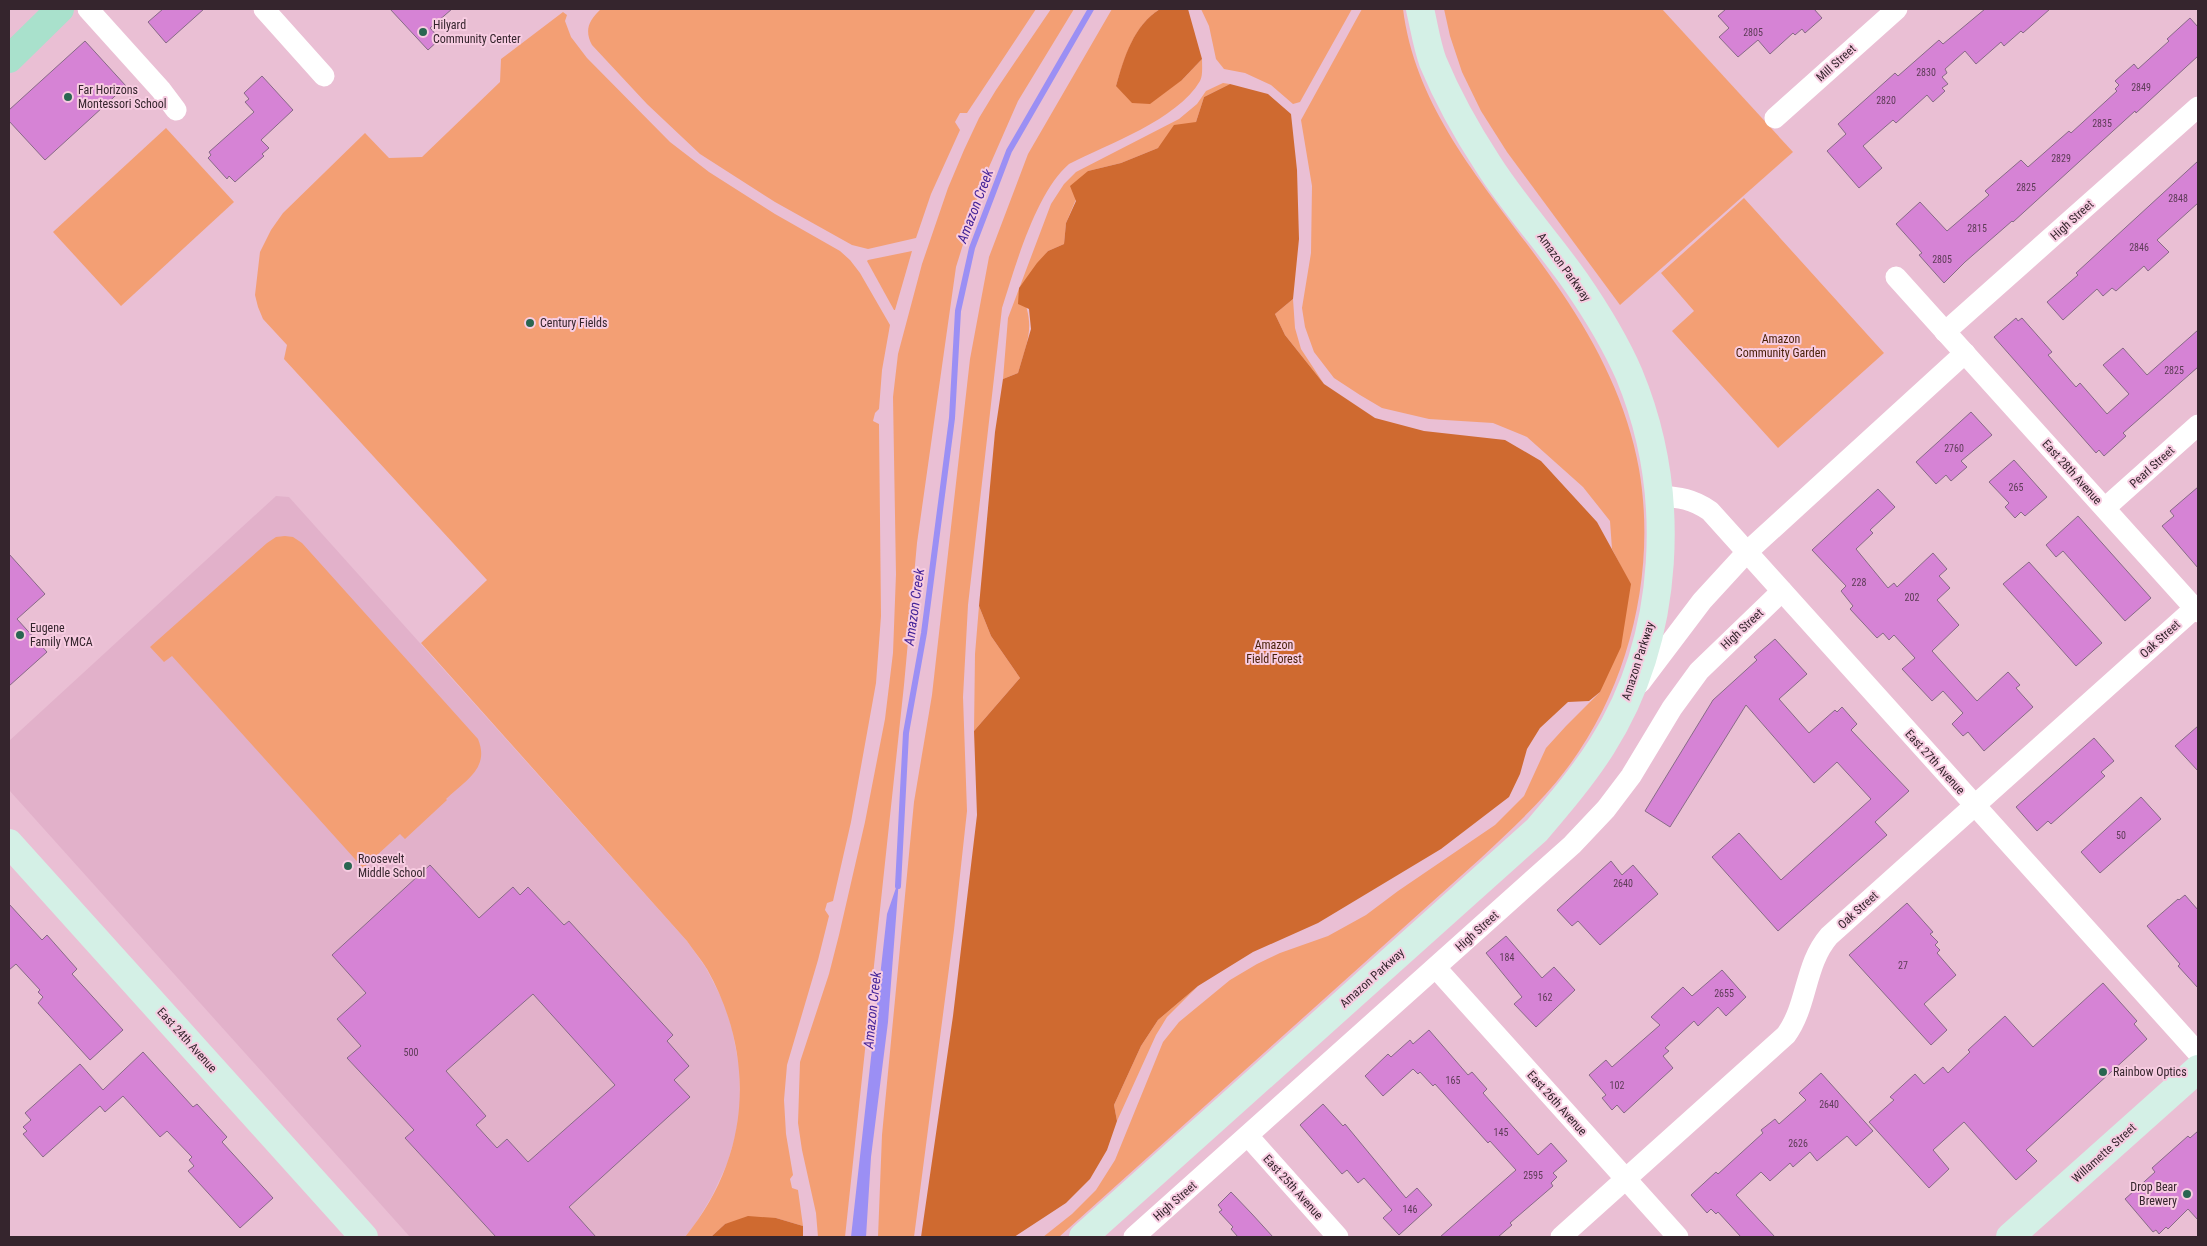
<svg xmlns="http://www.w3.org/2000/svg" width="2207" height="1246" font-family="'Roboto Condensed',sans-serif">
<rect width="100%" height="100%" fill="#eabfd4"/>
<path fill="#e2b1ca" d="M276,496L289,497L687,941L706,968L724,1003L732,1029L739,1066L740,1102L736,1134L727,1164L712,1196L696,1223L685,1237H410L9,790V741Z"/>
<g fill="#f39f74">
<path d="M601,9H1036L967,113H960L955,122L960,130L931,194L916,238L868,249L852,245L775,202L700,154L647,104L592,45C584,30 589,20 601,9Z"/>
<path d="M1051,9H1074L1018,101L982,183L956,267L917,543L904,685L845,1237H818L816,1213L802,1150L798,1123L800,1062L829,974L839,935L865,822L885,719L893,653L896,574L893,397L898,354L922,264L948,188L964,150L979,118L996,90Z"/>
<path d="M1112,9H1160C1134,25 1125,57 1116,86L1182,80L1202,59C1202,66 1203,76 1200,81C1177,120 1108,144 1069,164C1036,192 1015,267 1002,308L968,605L963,697L967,811L954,930L914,1237H878L882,1135L914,802L932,695L970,359L989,257L1028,154Z"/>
<path d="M1201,9H1352L1300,102L1293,104L1271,85L1245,73L1224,69L1216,59L1209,26Z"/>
<path d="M1362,9H1403C1417,121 1502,203 1562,293C1598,346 1628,406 1639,469C1657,572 1629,688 1565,771C1541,803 1510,830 1481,858L1059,1237H1043L1072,1214L1096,1190L1115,1160L1163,1042L1179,1022L1230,980L1257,964L1280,953L1328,936L1366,915L1398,891L1495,825L1524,796L1546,748L1566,726L1600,692L1630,584L1612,549L1610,521L1583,487L1527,437L1493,423L1429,419L1382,408L1360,395L1334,378L1314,352L1305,327L1302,308L1311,253L1312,186L1301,120Z"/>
<path d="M1444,9H1662L1793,152L1620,305L1507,152L1481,111L1462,72L1450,36Z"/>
<path d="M563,12L567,15L565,21L571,37L587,58L670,142L709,172L775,214L840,251L850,260L860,273L890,325L882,370L879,409L875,413L873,421L879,424L881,616L876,683L851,822L833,901L827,903L825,910L829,916L818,960L787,1065L784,1100L786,1134L793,1175L790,1179L792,1188L798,1190L803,1226L776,1218L725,1224L711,1237H685C750,1158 757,1058 707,969C701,959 693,950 687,941L421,643L487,580L284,359L287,345L263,319L258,307L255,295L260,252L271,230L283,213L365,133L389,158L422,157L500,82L501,59Z"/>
<path d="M1223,83L1230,84L1204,97L1196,122L1158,148L1121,163L1088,171L1066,223L1064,244L1048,251L1019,288C1036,325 1029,336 1018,373L1003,379L1008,318L1051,204L1064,184L1076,172L1179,119L1197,104L1206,91Z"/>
<path d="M166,128L234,202L121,306L53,232Z"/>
<path d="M1744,198L1884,353L1778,448L1672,331L1694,311L1661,273Z"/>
<path d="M912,251L895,310H894L867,261L868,260Z"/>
<path d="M1293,299L1295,328L1301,349L1324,384L1285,335L1275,314Z"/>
<path d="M285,536L293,537L302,543L478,739C490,768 466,780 446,799L447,800L405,839L400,834L363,868L172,656L164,662L150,647L267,543L276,537Z"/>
<path d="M979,606L991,636L1020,678L974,731L975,654Z"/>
<path d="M1198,986L1167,1017L1156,1035L1117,1121L1114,1105L1141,1046L1158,1020Z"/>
</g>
<g fill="#cf6a30">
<path d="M1160,9H1188L1202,59L1182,80L1150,104L1132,103L1116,86C1124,57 1134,25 1160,9Z"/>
<path d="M1230,84L1268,94L1291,114L1297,170L1299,239L1293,299L1275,314L1285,335L1324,384L1375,418L1424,431L1505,440L1541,461L1597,522L1631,584L1621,647L1600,692L1589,701L1568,702L1540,728L1527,749L1520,774L1509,797L1441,849L1318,923L1253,952L1198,986L1158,1020L1141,1046L1114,1105L1117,1121L1107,1150L1090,1179L1066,1203L1014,1237H921L953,1016L977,815L974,731L1020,678L991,636L979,606L995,432L1003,379L1018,373L1031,329L1029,309L1018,304L1019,288L1037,263L1048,251L1064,244L1066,223L1076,201L1070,186L1088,171L1121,163L1158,148L1174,125L1196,122L1204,97Z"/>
<path d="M748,1216L776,1218L803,1226V1237H711L725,1224Z"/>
</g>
<path fill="#9b8ff4" d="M899,879L888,1022L871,1157L866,1237H851L887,914Z"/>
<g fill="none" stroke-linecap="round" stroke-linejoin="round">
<path stroke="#9b8ff4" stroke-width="6" d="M898,886L906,733L924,633L952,418L958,311L972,248L1009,151L1091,9"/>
</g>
<g fill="#d683d5" stroke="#886a87" fill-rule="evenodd">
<path d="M163,9H204L166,43L148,22Z"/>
<path d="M390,9H452L430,28L440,39L428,50Z"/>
<path d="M1726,9H1814L1822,18L1805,33L1802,29L1795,35L1793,33L1770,54L1758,40L1738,57L1719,37L1729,28L1718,16Z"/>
<path d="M1985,9H2050L2023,33L2021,31L2004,46L2001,42L1976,64L1965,51L1945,69L1947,73L1942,77L1948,84L1942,88L1945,91L1933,102L1927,95L1896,123L1893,120L1863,146L1882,168L1859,188L1827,151L1846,134L1838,124L1895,73L1898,76L1939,40L1943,44Z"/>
<path d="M2190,18L2198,27V56L2136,113L2135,111L2013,222L2012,221L1965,262L1944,283L1919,255L1922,253L1896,224L1920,202L1947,231L1989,195L1985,191L2021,160L2028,167L2069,131L2071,133L2117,91L2115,89L2119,85L2115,81L2134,64L2138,69L2169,41L2167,39Z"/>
<path d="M85,41L126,86L45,160L9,121V110Z"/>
<path d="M262,76L293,110L261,140L269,148L262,154L264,156L235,182L229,176L227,179L208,158L211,155L209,152L254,112L245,102L249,99L244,93Z"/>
<path d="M2198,161V203L2157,240L2169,252L2148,271L2144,266L2116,291L2112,288L2103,296L2097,289L2063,320L2047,302L2078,275L2076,273Z"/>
<path d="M2016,318L2018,321L2022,318L2052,352L2048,355L2076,387L2080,383L2107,414L2129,394L2103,365L2123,348L2147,375L2198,330V367L2123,433L2126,436L2104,456L2099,450L2096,453L1994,337Z"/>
<path d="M1971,412L1992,435L1961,461L1967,467L1951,481L1946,475L1936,484L1916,462Z"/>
<path d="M2014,460L2047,497L2025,516L2021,512L2015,518L2005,507L2009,503L1989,482Z"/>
<path d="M2198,487V568L2162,526L2174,516L2170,511Z"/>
<path d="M1878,489L1895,507L1870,530L1873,533L1856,549L1888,588L1894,583L1897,587L1933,553L1947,569L1939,576L1950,588L1937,600L1959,625L1932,651L1977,701L2008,672L2020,685L2016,688L2033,707L1984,751L1968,732L1963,736L1952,724L1963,713L1943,691L1932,701L1902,669L1915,658L1894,635L1889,640L1883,633L1877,638L1850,609L1853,606L1841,591L1846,586L1812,550Z"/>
<path d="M2078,516L2151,598L2125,621L2063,551L2056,557L2046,545Z"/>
<path d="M9,554L45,594L17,619L47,652L9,686Z"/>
<path d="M2029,562L2102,643L2076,666L2003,584Z"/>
<path d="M1775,639L1807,674L1779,699L1809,733L1835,710L1837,712L1842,707L1857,724L1851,730L1909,791L1875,822L1887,835L1778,931L1712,857L1739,833L1781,880L1871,799L1837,762L1814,783L1746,705L1670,827L1645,811L1713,700L1757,660L1754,657Z"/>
<path d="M2198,726V771L2175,746Z"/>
<path d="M2094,738L2114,761L2101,772L2105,776L2051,824L2048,821L2037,831L2016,807Z"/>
<path d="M2141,797L2161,819L2100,873L2081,852Z"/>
<path d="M1611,861L1622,875L1633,865L1658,894L1600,945L1578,921L1572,926L1557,910Z"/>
<path d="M430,865L479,918L513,887L520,895L528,887L564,925L569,921L673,1035L667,1041L689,1066L674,1080L690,1097L569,1207L596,1237H496L405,1138L414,1130L347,1058L361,1046L337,1019L366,993L332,955ZM533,994L615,1085L528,1162L507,1139L497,1148L476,1125L486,1116L446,1071Z"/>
<path d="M2185,895L2198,910V988L2178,966L2180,964L2147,926L2178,899L2179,900Z"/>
<path d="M1907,903L1933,932L1930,934L1938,942L1935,945L1940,950L1937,953L1956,975L1924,1004L1947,1030L1931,1045L1849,955Z"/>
<path d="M9,904L42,940L47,935L77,969L72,974L123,1030L90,1060L38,1003L43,997L38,992L40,990L16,964L9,970Z"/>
<path d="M1506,936L1542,978L1554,967L1575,990L1536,1027L1514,1004L1522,997L1486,953Z"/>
<path d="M1722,970L1746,997L1726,1016L1718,1007L1698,1026L1694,1021L1665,1048L1669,1051L1663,1056L1673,1068L1624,1113L1617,1105L1612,1110L1602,1098L1606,1095L1589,1075L1606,1060L1612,1067L1660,1025L1651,1017L1683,987L1692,996Z"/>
<path d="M2103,983L2137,1021L2134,1024L2147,1039L2026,1150L2037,1161L2016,1180L1964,1122L1933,1150L1949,1169L1929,1188L1869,1122L1894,1100L1890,1097L1915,1074L1924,1084L1943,1067L1948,1073L1970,1052L1968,1050L2005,1016L2033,1047Z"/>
<path d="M1429,1030L1468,1075L1472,1072L1487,1089L1483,1093L1538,1155L1551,1143L1567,1161L1553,1173L1557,1177L1551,1183L1553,1186L1510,1223L1512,1225L1498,1237H1440L1516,1170L1490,1141L1488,1143L1435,1084L1433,1086L1420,1072L1418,1074L1413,1069L1383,1096L1365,1076L1388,1054L1391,1057L1410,1040L1413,1044Z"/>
<path d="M143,1052L193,1107L197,1104L227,1137L222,1142L273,1198L240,1228L188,1171L194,1166L189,1160L192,1157L167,1131L160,1137L123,1096L105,1112L100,1106L43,1157L23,1134L27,1131L23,1127L31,1120L25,1113L80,1064L103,1090Z"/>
<path d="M1821,1073L1873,1131L1856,1146L1847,1136L1817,1161L1810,1152L1793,1167L1790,1163L1770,1181L1761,1172L1736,1195L1775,1237H1741L1718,1212L1716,1214L1711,1209L1707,1213L1691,1195L1716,1172L1718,1174L1763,1133L1761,1130L1775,1119L1779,1124L1806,1100L1799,1093Z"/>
<path d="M1323,1104L1343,1126L1345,1124L1406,1198L1417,1188L1432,1205L1399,1235L1383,1218L1392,1210L1364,1178L1358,1183L1347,1170L1342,1174L1300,1125Z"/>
<path d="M2198,1131V1220L2188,1209L2168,1229L2166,1227L2159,1234L2156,1230L2153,1232L2125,1199L2155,1172L2152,1168L2188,1136L2190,1138Z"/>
<path d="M1231,1192L1252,1214L1273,1237H1238L1231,1229L1233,1227L1219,1212L1222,1210L1218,1205Z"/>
</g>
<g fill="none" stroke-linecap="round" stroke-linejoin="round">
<g stroke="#fff" stroke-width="21">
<path d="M88,9L161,90L176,110"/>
<path d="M264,9L324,76"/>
<path d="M1775,118L1897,9"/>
<path d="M1896,277L2198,612"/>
<path d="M1945,332L2198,107"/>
<path d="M1659,496C1679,497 1693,499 1710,511L2198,1053"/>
<path d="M2105,508L2198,425"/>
<path d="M1640,683L1702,601L1747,552L1965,353"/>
<path d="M1436,968L1678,1237"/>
<path d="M1248,1136L1338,1237"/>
<path d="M1134,1237L1572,845L1606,809L1631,776L1672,708L1699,671L1782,591"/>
<path d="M1561,1237L1786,1035C1808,1005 1804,965 1829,936L2195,608"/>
</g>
<g stroke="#d4f0e6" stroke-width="28">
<path d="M9,843L364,1237"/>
<path d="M1083,1237L1537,830C1560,803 1583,776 1602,746C1671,637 1678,492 1629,374C1615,342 1596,311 1576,282C1548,242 1514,205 1488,164C1467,132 1448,98 1433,62C1427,46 1424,26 1420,9"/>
<path d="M2010,1237L2198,1069"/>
</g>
<path stroke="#a9e1cc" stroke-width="28" d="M9,59L60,9"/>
</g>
<g fill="#296651" stroke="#f7cce1" stroke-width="2">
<circle cx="423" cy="32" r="5"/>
<circle cx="68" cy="97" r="5"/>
<circle cx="530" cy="323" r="5"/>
<circle cx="20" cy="635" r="5"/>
<circle cx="348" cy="866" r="5"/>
<circle cx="2103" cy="1072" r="5"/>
<circle cx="2187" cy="1194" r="5"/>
</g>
<g text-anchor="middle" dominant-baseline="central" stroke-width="4" stroke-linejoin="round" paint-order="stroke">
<g font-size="10" fill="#5d3c57">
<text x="1753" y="32">2805</text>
<text x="1926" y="72">2830</text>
<text x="2141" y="87">2849</text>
<text x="1886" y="100">2820</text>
<text x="2102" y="123">2835</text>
<text x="2061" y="158">2829</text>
<text x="2026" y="187">2825</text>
<text x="2178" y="198">2848</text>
<text x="1977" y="228">2815</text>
<text x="2139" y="247">2846</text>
<text x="1942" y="259">2805</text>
<text x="2174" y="370">2825</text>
<text x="1954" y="448">2760</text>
<text x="2016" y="487">265</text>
<text x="1859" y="582">228</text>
<text x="1912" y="597">202</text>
<text x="2121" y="835">50</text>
<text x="1623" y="883">2640</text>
<text x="1507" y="957">184</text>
<text x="1903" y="965">27</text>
<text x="1724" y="993">2655</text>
<text x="1545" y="997">162</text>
<text x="411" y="1052">500</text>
<text x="1453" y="1080">165</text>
<text x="1617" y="1085">102</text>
<text x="1829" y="1104">2640</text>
<text x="1501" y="1132">145</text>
<text x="1798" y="1143">2626</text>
<text x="1533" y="1175">2595</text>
<text x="1410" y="1209">146</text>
</g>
<g font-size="12" fill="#35252d" stroke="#f7cce1" text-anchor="start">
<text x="433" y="25">Hilyard<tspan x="433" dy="14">Community Center</tspan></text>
<text x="78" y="90">Far Horizons<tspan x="78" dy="14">Montessori School</tspan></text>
<text x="540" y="323">Century Fields</text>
<text x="30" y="628">Eugene<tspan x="30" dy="14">Family YMCA</tspan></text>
<text x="358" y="859">Roosevelt<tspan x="358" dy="14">Middle School</tspan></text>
<text x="2113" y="1072">Rainbow Optics</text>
<text x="2177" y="1187" text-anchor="end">Drop Bear<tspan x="2177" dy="14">Brewery</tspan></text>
</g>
<g font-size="12" fill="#35252d" stroke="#f7cce1">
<text transform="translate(1836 63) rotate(-42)">Mill Street</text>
<text transform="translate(2072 220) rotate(-42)">High Street</text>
<text transform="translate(1564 267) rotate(54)">Amazon Parkway</text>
<text transform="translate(2152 467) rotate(-42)">Pearl Street</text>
<text transform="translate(2072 472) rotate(48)">East 28th Avenue</text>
<text transform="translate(1742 629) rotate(-43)">High Street</text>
<text transform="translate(2160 639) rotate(-42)">Oak Street</text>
<text transform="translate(1638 661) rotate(-72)">Amazon Parkway</text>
<text transform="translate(1935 762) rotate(48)">East 27th Avenue</text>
<text transform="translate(1858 910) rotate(-42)">Oak Street</text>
<text transform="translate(1477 931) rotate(-42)">High Street</text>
<text transform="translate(1372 978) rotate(-42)">Amazon Parkway</text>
<text transform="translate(187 1040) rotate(48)">East 24th Avenue</text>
<text transform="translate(1557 1103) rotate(48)">East 26th Avenue</text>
<text transform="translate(2104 1153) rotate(-42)">Willamette Street</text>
<text transform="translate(1293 1187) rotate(48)">East 25th Avenue</text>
<text transform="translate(1175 1201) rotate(-41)">High Street</text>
</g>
<g font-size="12" fill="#461e06" stroke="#f7cce1">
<text x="1781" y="339">Amazon<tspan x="1781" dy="14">Community Garden</tspan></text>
<text x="1274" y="645">Amazon<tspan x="1274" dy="14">Field Forest</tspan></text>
</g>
<g font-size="14" font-style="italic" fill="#452599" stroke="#f7cce1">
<text transform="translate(975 206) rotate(-69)">Amazon Creek</text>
<text transform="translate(914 607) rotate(-82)">Amazon Creek</text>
<text transform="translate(872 1010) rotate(-84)">Amazon Creek</text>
</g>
</g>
<rect width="2207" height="1246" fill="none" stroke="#35252d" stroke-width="20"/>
</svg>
